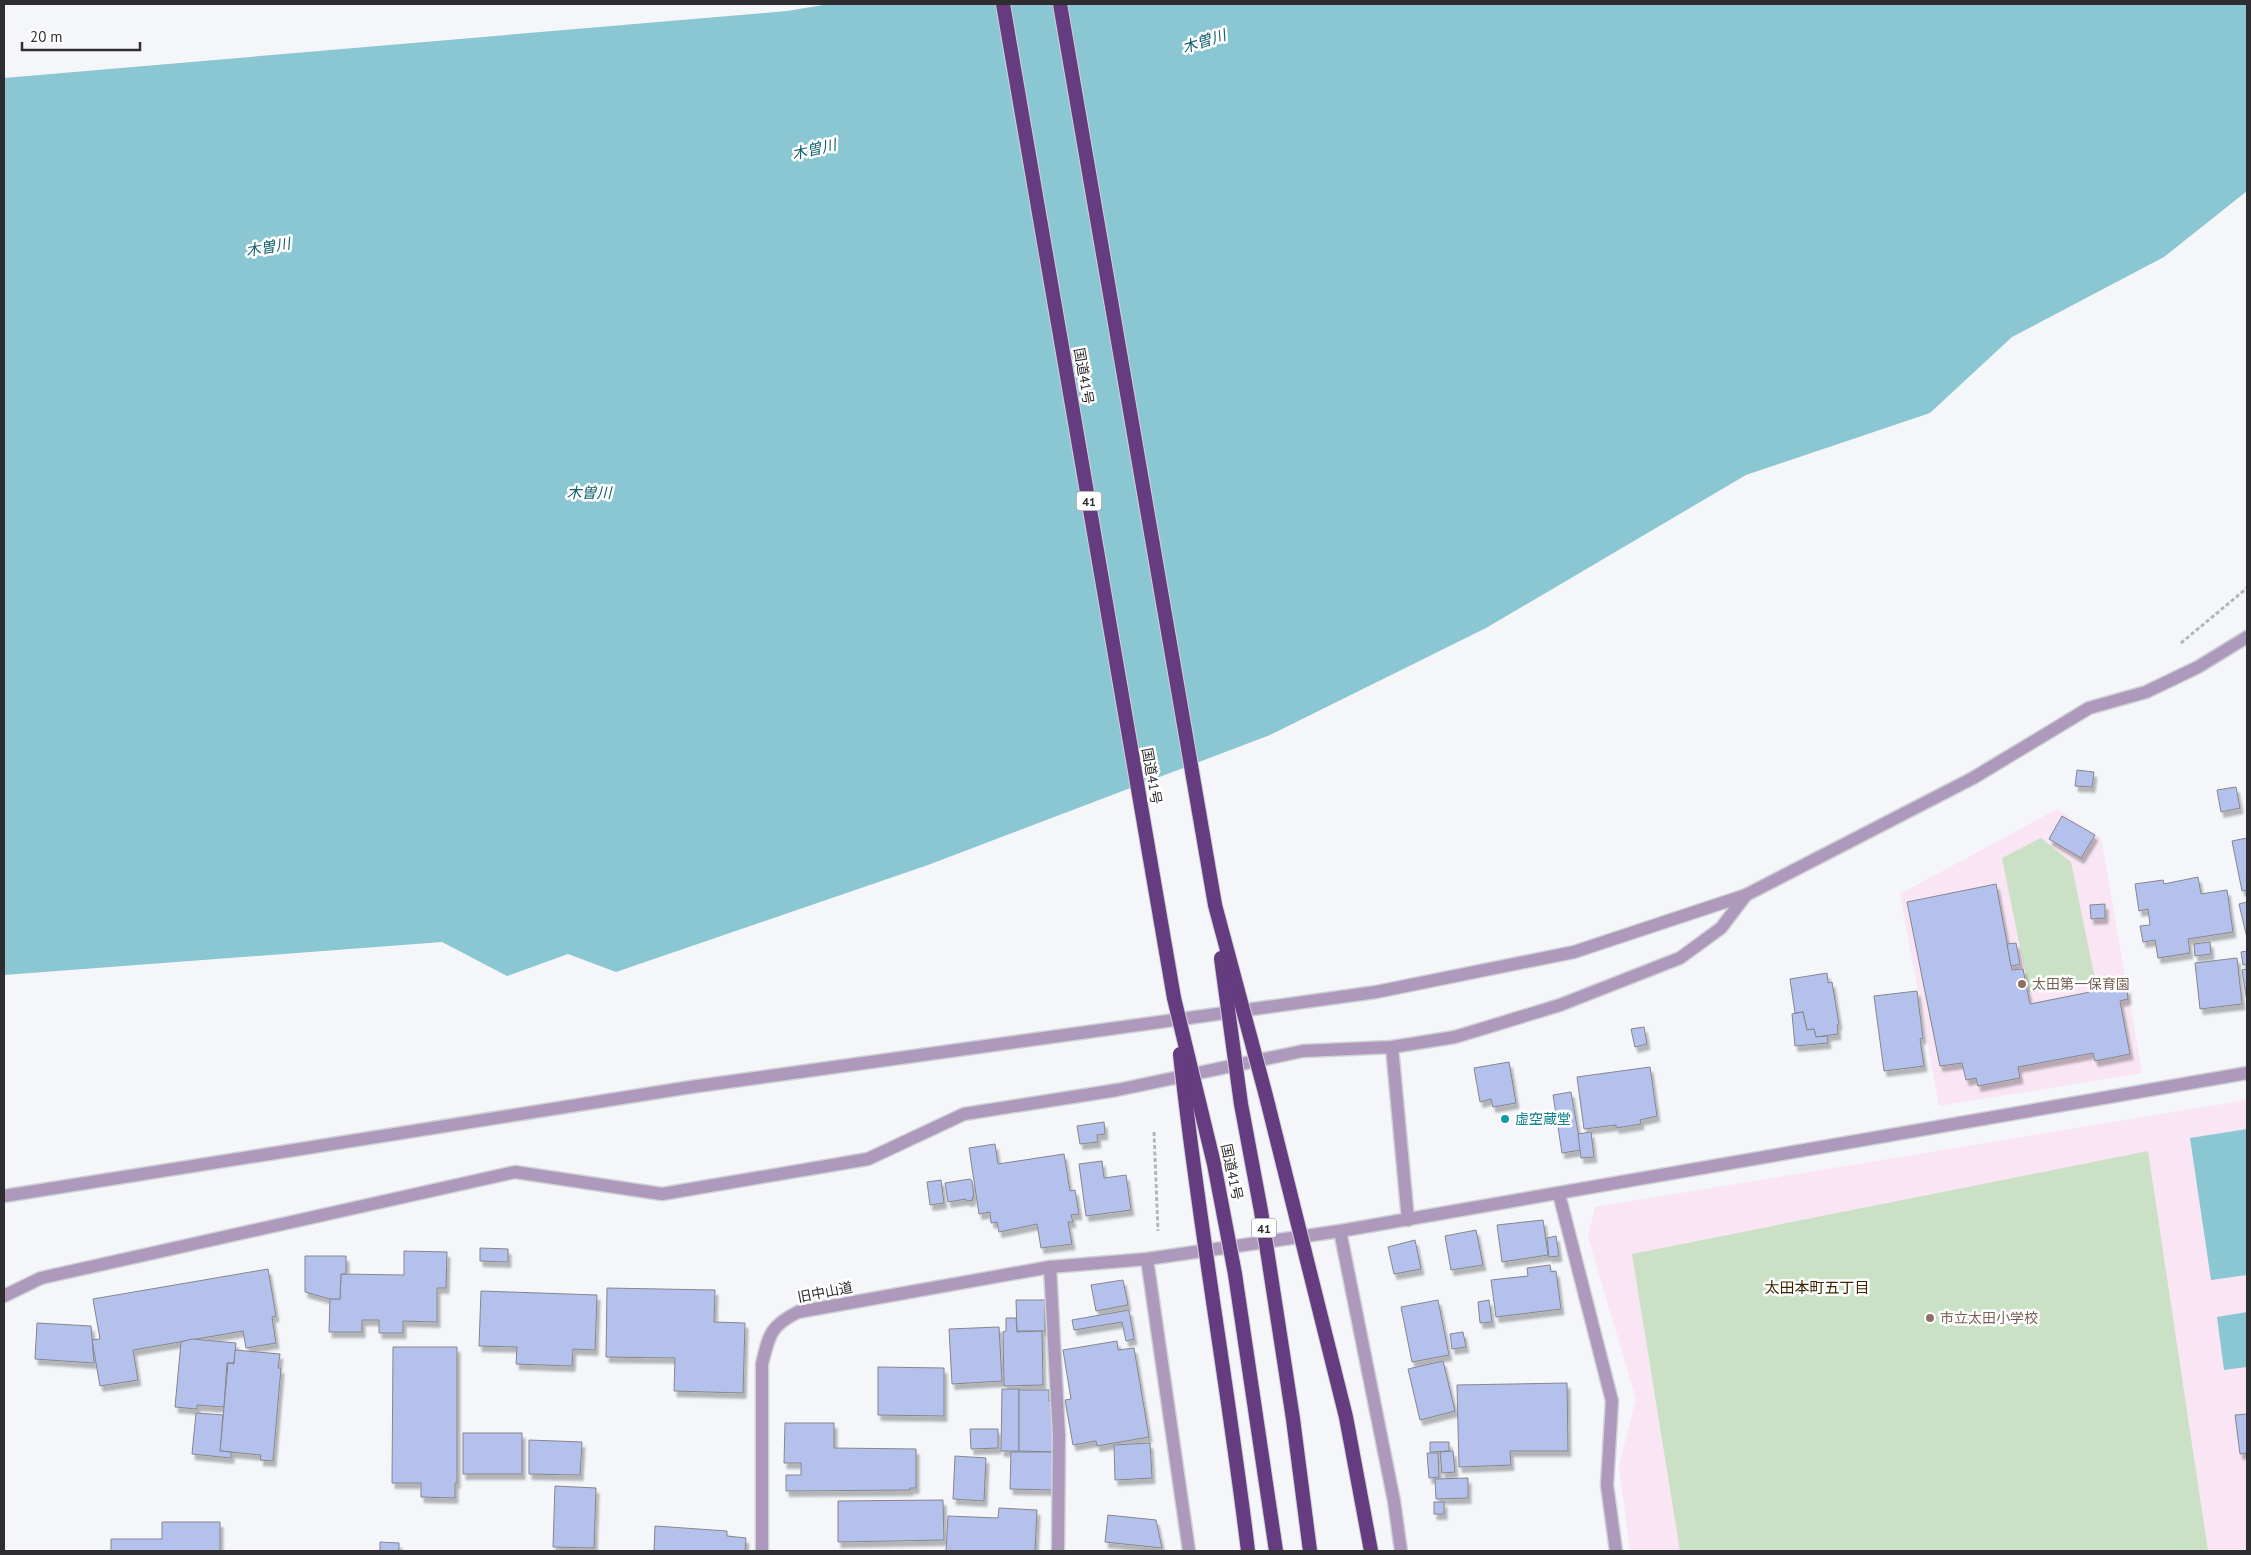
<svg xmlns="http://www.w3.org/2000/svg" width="2251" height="1555" font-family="'PT Sans','Noto Sans JP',sans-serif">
<defs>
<filter id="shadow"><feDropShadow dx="3" dy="5.5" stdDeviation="1" flood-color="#0004"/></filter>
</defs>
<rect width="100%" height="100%" fill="#f4f6fa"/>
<g fill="#fae5f4">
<path d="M2057,809L2101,838L2142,1073L1939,1106L1900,894Z"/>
<path d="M2247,1100V1551H1630L1619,1466L1636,1399L1588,1237L1595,1207Z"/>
</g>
<g fill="#cae1c6">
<path d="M2041,838L2071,862L2095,979L2029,992L2002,858Z"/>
<path d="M2148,1151L2208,1551H1680L1632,1254Z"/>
</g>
<g fill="#8bc6d3">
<path d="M829,4H2247V191L2164,257L2012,337L1930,413L1746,475L1486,628L1270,735L928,865L616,972L568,954L507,976L442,942L4,975V78L787,11Z"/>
<path d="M2247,1129V1275L2211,1280L2190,1138Z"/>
<path d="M2247,1312V1367L2224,1370L2217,1317Z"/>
</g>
<g fill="#b4c1ed" stroke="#85868b" filter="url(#shadow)">
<path d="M2077,770L2094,772L2092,787L2075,786Z"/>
<path d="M2236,787L2240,808L2221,812L2217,790Z"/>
<path d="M2062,816L2095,835L2081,858L2049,839Z"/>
<path d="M2247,838V890L2242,891L2232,841Z"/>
<path d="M2198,877L2201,894L2227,890L2233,932L2188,939L2190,953L2158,958L2155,940L2143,942L2140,926L2150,925L2148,909L2139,911L2135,884L2163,880L2164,884Z"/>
<path d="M1996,884L2012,970L2023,969L2030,1004L2095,991V986L2115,982L2117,990L2127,988L2128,999L2120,1001L2130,1054L2095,1061L2093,1053L2018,1067L2020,1078L1978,1086L1976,1078L1966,1080L1962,1063L1940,1066L1907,902Z"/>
<path d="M2247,902V938L2239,904Z"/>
<path d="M2105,904V918L2091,919L2090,905Z"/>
<path d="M2210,942L2211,954L2195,956L2194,944Z"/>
<path d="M2016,943L2020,964L2011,966L2007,944Z"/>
<path d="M2247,951V964L2243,965L2241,952Z"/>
<path d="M2237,958L2242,1004L2200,1009L2195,963Z"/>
<path d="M2247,969V1002L2242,970Z"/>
<path d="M1827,973L1828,983L1832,982L1839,1024L1837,1025L1838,1034L1816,1037L1814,1029L1807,1030L1803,1012L1795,1013L1790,979Z"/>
<path d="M1917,991L1923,1038L1920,1039L1924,1066L1884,1071L1874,996Z"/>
<path d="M1803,1012L1807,1030L1814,1029L1816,1037L1827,1036L1828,1043L1795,1046L1792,1014Z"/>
<path d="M1644,1027L1647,1044L1635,1047L1631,1029Z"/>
<path d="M1509,1062L1516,1103L1493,1107L1491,1099L1480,1102L1474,1068Z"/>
<path d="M1650,1067L1657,1116L1640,1120L1641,1124L1616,1128V1125L1584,1129L1577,1077Z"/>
<path d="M1571,1092L1581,1150L1562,1153L1553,1095Z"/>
<path d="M1104,1122L1105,1134L1097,1135L1098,1142L1080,1144L1077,1126Z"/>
<path d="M1591,1132L1594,1157L1581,1158L1578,1134Z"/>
<path d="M995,1144L998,1164L1064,1154L1070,1191L1075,1190L1079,1214L1071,1215L1073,1222H1068L1072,1244L1041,1248L1037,1224L999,1232L997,1222L991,1223L990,1212L979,1214L969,1148Z"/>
<path d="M1102,1161L1104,1178L1126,1175L1131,1210L1086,1216L1079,1164Z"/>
<path d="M970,1179L972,1181L974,1197H972L973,1200L967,1201L966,1199L948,1202L945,1183Z"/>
<path d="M941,1180L944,1203L930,1205L927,1182Z"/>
<path d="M1543,1220L1548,1255L1502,1262L1497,1225Z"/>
<path d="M1476,1230L1483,1265L1451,1270L1445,1236Z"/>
<path d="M1556,1236L1559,1256L1549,1257L1547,1238Z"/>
<path d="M1415,1240L1421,1269L1394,1274L1388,1247Z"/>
<path d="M480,1248L508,1249V1262L480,1261Z"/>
<path d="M404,1251L447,1252L446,1288H437V1322L403,1321V1333H379V1320H362V1332H329L330,1299H340L341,1274L404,1275Z"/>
<path d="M305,1256H346V1274H341L340,1299H330L305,1292Z"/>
<path d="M1550,1265L1551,1272L1556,1271L1561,1309L1496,1317L1491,1280L1528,1276L1527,1268Z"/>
<path d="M268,1269L276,1316L272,1317L276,1343L246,1348L243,1331L133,1350L138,1380L100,1386L92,1340L100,1339L93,1299Z"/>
<path d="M1123,1280L1128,1305L1096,1311L1091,1285Z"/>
<path d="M607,1288L715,1290L714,1322L745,1323L743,1393L674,1391L675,1358L606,1357Z"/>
<path d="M481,1291L597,1295L595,1350L573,1349L572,1366L516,1364L517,1347L479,1346Z"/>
<path d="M1016,1300H1045V1331H1017Z"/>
<path d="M1438,1300L1449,1355L1412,1362L1401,1307Z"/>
<path d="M1489,1300L1492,1322L1480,1323L1478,1302Z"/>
<path d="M1129,1310L1134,1339L1126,1341L1122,1322L1074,1330L1072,1320Z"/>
<path d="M1006,1318H1016L1017,1332L1042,1331L1043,1385L1004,1386L1003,1332L1006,1331Z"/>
<path d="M37,1323L91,1326L94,1363L35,1359Z"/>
<path d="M999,1327L1002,1381L952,1384L949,1329Z"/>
<path d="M1463,1332L1466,1347L1452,1349L1450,1334Z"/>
<path d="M192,1339L236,1343L234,1363H227L224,1407L197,1405V1409L175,1407L181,1342Z"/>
<path d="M1117,1341L1118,1350L1134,1348L1149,1437L1097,1446L1096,1441L1073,1445L1065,1400L1071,1399L1063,1350Z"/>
<path d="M393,1347H457V1483H455V1498L421,1497V1483H392Z"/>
<path d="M235,1350L280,1354L278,1368H281L273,1461L260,1460L261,1455L220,1451L228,1363L234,1364Z"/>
<path d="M1443,1361L1455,1411L1420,1420L1408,1369Z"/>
<path d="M878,1367L944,1368V1416L878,1415Z"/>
<path d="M1567,1383L1568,1451H1510L1511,1465L1459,1467L1457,1385Z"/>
<path d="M1002,1389H1019V1451H1001Z"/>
<path d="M1019,1390H1049V1401H1058L1057,1452L1019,1451Z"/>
<path d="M196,1413L223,1415L220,1451L231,1452V1458L192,1454Z"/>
<path d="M2247,1414V1453L2240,1454L2235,1415Z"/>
<path d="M785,1423H834V1448L916,1449V1488H910V1490L786,1491V1475H801V1463H784Z"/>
<path d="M970,1429H998V1448L971,1449Z"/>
<rect x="463" y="1433" width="59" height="41"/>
<path d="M529,1440L582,1442L580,1475L529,1474Z"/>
<path d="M1430,1442H1449V1451L1430,1452Z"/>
<path d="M1150,1443L1152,1478L1115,1480L1114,1445Z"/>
<path d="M1453,1451L1455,1472L1442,1473L1440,1452Z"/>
<path d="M1011,1452H1054V1490L1010,1489Z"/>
<path d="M1427,1453H1438L1439,1477L1429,1478Z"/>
<path d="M955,1456L986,1458L984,1501L953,1499Z"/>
<path d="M1468,1478V1498L1436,1499L1435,1479Z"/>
<path d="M555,1486L596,1488L594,1548L553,1547Z"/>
<path d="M943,1500L944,1540L838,1542V1501Z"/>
<rect x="1434" y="1502" width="10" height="12"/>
<path d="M999,1508L1037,1510L1035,1551H946L948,1516L998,1518Z"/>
<path d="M1108,1515L1156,1520L1162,1548L1105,1542Z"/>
<path d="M162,1522H220V1551H111V1539H162Z"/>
<path d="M655,1526L727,1531V1536L746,1538L745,1551H654Z"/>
<path d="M380,1542L399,1543V1551H380Z"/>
</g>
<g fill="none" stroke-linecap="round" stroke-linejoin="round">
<g stroke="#d0d2d6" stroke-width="15">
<g id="minor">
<path d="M1392,1047L1408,1220"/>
<path d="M1559,1194L1612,1401L1607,1485L1616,1551"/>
<path d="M4,1196L691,1087L1376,992L1574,952L1746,895L1973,778L2089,708L2146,692L2198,667L2247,637"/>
<path d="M1340,1231L1394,1501L1401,1551"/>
<path d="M1050,1267L1059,1436L1058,1551"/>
<path d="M4,1296L41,1278L515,1172L662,1194L868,1159L964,1114L1117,1090L1303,1051L1392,1047L1455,1037L1560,1005L1680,958L1721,928L1746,895"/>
<path d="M762,1551V1364C769,1335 770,1326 798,1312L1050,1267L1147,1259L1340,1231L2247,1073"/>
</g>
</g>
<g stroke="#d0d2d6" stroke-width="15">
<path id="tertiary" d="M1147,1259L1189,1551"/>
</g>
<g stroke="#d0d2d6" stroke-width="16">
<g id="trunk">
<path d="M1003,4L1174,998"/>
<path d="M1060,4L1215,905"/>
</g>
</g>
<g stroke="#b4b6b9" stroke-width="3" stroke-dasharray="4 2.5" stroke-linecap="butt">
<path d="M2181,643L2247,588"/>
<path d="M1154,1132L1158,1231"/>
</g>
<use href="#minor" stroke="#ad99bc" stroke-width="12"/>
<use href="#tertiary" stroke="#ad99bc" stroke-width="12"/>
<use href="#trunk" stroke="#653c80" stroke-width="14"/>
<g stroke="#d0d2d6" stroke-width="16" stroke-linecap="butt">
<g id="trunk-bridge">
<path d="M1215,905L1266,1096L1346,1417L1371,1551"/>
<path d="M1221,958L1241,1104L1261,1211L1293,1419L1310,1551"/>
<path d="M1174,998L1214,1164L1235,1274L1276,1551"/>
<path d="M1180,1054C1198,1221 1228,1385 1248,1551"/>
</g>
</g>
<use href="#trunk-bridge" stroke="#653c80" stroke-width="14"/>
</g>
<g fill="#8d6e63" stroke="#fff" stroke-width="2">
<circle cx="2022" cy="984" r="5"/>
<circle cx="1930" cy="1318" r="5"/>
</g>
<circle fill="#0f9aa8" stroke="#fff" stroke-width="2" cx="1505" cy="1119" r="5"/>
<g text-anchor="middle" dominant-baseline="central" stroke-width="5" stroke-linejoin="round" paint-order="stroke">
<g fill="#fff" stroke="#6d6d6e" stroke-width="1">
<rect x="1076.5" y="491.5" width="25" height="19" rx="4"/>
<rect x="1251.5" y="1218.5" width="25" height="19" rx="4"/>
</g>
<g font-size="12" font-weight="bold" fill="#2e2e30">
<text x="1089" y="501">41</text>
<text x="1264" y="1228">41</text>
</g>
<g font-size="14" fill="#2e2e30" stroke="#fff">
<text transform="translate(1084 376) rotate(80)">国道41号</text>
<text transform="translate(1152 776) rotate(80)">国道41号</text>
<text transform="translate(1232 1172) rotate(78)">国道41号</text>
<text transform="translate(825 1292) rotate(-11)">旧中山道</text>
</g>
<g font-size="14" fill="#785e54" stroke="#fff" text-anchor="start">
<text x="2032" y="984">太田第一保育園</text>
<text x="1940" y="1318">市立太田小学校</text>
</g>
<g font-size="14" fill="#0d838f" stroke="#fff" text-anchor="start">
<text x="1515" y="1119">虚空蔵堂</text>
</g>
<g font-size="15" font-style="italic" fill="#116270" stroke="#fff">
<text transform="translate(1204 41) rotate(-18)">木曽川</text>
<text transform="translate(814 149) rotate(-13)">木曽川</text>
<text transform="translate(268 247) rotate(-10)">木曽川</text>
<text x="589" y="492">木曽川</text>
</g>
<g font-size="15" fill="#3c2400" stroke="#fff">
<text x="1817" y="1287">太田本町五丁目</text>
</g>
</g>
<rect width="2251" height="1555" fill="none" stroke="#2e2e30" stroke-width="10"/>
<path d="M22 42v8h118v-8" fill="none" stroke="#2e2e30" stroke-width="2.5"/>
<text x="30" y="42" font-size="15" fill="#2e2e30" stroke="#ffffff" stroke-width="4" paint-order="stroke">20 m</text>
</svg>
